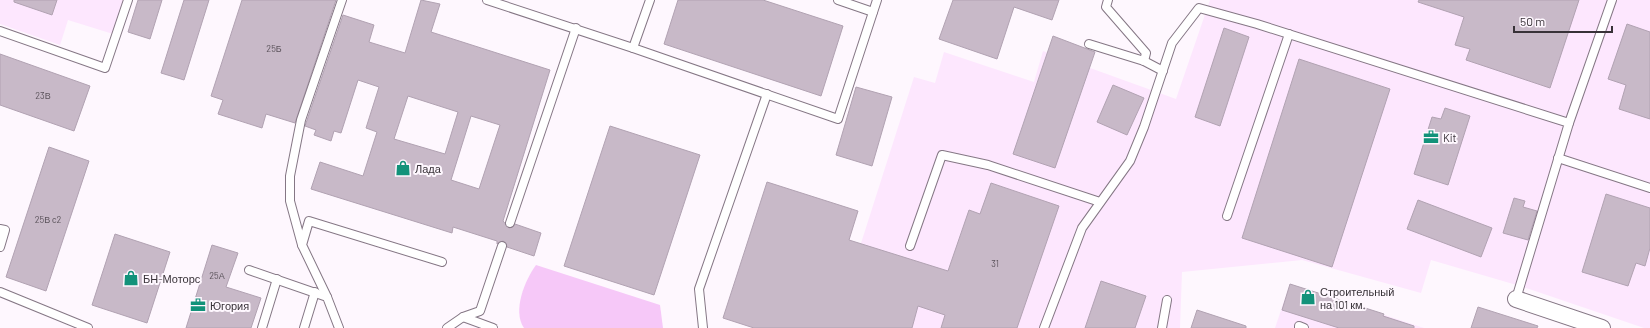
<svg xmlns="http://www.w3.org/2000/svg" width="1650" height="328" font-family="Barlow,sans-serif">
<rect width="100%" height="100%" fill="#fef7fe"/>
<g fill="#fde7fe">
<path d="M0,0H123L113,34L68,20L60,45L0,24Z"/>
<path d="M1210,0H1650V328H1644L1520,286L1431,260L1421,293L1302,260L1182,272L1180,328H834L914,77L935,83L944,52L1034,82L1043,51L1176,99Z"/>
<path d="M1290,284L1424,328H1275Z"/>
</g>
<path fill="#f6c8f8" d="M536,265L660,305L663,328H524C512,311 525,280 536,265Z"/>
<g fill="#c8b9c8" stroke="#b1a2b2" fill-rule="evenodd">
<path d="M14,0H57L52,15L14,2Z"/>
<path d="M138,0H162L150,39L128,32Z"/>
<path d="M184,0H209L184,80L161,73Z"/>
<path d="M242,0H336L295,123L266,114L262,128L218,114L223,100L211,96Z"/>
<path d="M421,0L440,4L431,32L550,70L503,221L509,228L513,227L515,224L541,233L534,256L507,247L506,243L503,241L497,244V241L453,227L452,233L311,189L320,162L363,176L377,132L366,128L379,87L358,80L341,133L334,131L331,141L314,135L316,130L305,126L343,15L374,25L369,42L405,53ZM408,96L458,112L445,154L394,139ZM471,116L500,125L479,189L451,180Z"/>
<path d="M678,0H763L843,26L821,96L664,44Z"/>
<path d="M953,0H1059L1052,20L1014,7L997,59L939,39Z"/>
<path d="M1419,0H1579L1550,88L1466,60L1470,49L1455,45L1464,17L1418,2Z"/>
<path d="M1627,24L1650,32V119L1619,109L1626,85L1608,79Z"/>
<path d="M1224,28L1249,37L1220,126L1195,117Z"/>
<path d="M1053,36L1095,52L1055,168L1013,154Z"/>
<path d="M0,54L90,86L74,131L0,105Z"/>
<path d="M1299,59L1390,89L1332,267L1242,238Z"/>
<path d="M1113,85L1144,98L1127,135L1097,122Z"/>
<path d="M856,87L892,97L872,166L836,155Z"/>
<path d="M1445,108L1470,116L1448,185L1414,174L1432,117L1441,119Z"/>
<path d="M610,126L700,155L654,295L564,266Z"/>
<path d="M49,147L89,161L46,291L6,277Z"/>
<path d="M767,182L858,211L849,240L948,271L969,210L980,214L991,183L1059,206L1017,328H941L945,315L918,306L912,328H754L723,318Z"/>
<path d="M1606,194L1650,208V248L1645,266L1636,263L1628,286L1582,272Z"/>
<path d="M1514,198L1525,201L1523,207L1537,211L1528,240L1503,233Z"/>
<path d="M1418,200L1492,228L1481,257L1407,229Z"/>
<path d="M115,234L170,252L147,323L92,305Z"/>
<path d="M212,245L238,253L226,287L261,298L251,328H186Z"/>
<path d="M1101,281L1146,296L1135,328H1085Z"/>
<path d="M1290,284L1384,314L1383,316L1414,326V328H1339L1282,310Z"/>
<path d="M1478,307L1538,326L1537,328H1471Z"/>
<path d="M1197,310L1246,326V328H1191Z"/>
</g>
<g fill="none" stroke-linecap="round" stroke-linejoin="round">
<g stroke="#857785" stroke-width="10">
<g id="lane">
<path d="M487,0L633,48"/>
<path d="M650,0L633,48L838,119L877,0"/>
<path d="M838,0L873,12"/>
<path d="M1108,0L1106,7L1146,53L1144,61"/>
<path d="M0,31L105,68L128,0"/>
<path d="M1089,44L1144,61L1163,71"/>
<path d="M1569,123L1612,0"/>
<path d="M1558,158L1650,188"/>
<path d="M1227,216L1289,34"/>
<path d="M510,223L576,28"/>
<path d="M0,229L5,230L0,247"/>
<path d="M302,245L290,201V176L301,120L342,0"/>
<path d="M910,246L942,155L988,165L1100,202"/>
<path d="M249,270L327,297L339,328"/>
<path d="M0,292L88,328"/>
<path d="M327,297L302,245L309,221L442,262"/>
<path d="M463,317L493,328"/>
<path d="M262,328L277,279"/>
<path d="M304,328L315,292"/>
<path d="M447,328L463,317L480,311L502,246"/>
<path d="M703,328L699,289L767,94"/>
<path d="M1044,328L1082,228L1130,161L1144,127L1172,43L1199,8L1257,24L1569,123L1516,299"/>
<path d="M1162,328L1167,300"/>
<path d="M1299,328V326L1304,328"/>
</g>
</g>
<g stroke="#857785" stroke-width="18">
<path id="street" d="M1516,299L1602,328"/>
</g>
<use href="#lane" stroke="#fff" stroke-width="8"/>
<use href="#street" stroke="#fff" stroke-width="16"/>
</g>
<defs>
<g id="office-bare" transform="scale(1.2)"><path d="M-6-3h4V-5.5h4V-3h4V5H-6ZM-1-4.5V-3h2v-1.5ZM-6 0V1H6V0Z" fill="#12927a" stroke="#fef7fe" stroke-width="2.5" paint-order="stroke"/></g>
<g id="shop-bare" transform="scale(1.2)"><path d="M-5-2.5h2.3a2.7 3.5 0 0 1 5.4 0H5L5.5 6h-11ZM-1.5-2.5h3a1.5 2.3 0 0 0-3 0Z" fill="#12927a" stroke="#fef7fe" stroke-width="2.5" paint-order="stroke"/></g>
</defs>
<g fill-rule="evenodd">
<use href="#office-bare" x="1431" y="137"/>
<use href="#shop-bare" x="403" y="168"/>
<use href="#shop-bare" x="131" y="278"/>
<use href="#shop-bare" x="1308" y="297"/>
<use href="#office-bare" x="198" y="305"/>
</g>
<g text-anchor="middle" dominant-baseline="central" stroke-width="4" stroke-linejoin="round" paint-order="stroke">
<g font-size="9" fill="#5c545c">
<text x="274" y="48">25Б</text>
<text x="43" y="95">23В</text>
<text x="48" y="219">25В с2</text>
<text x="995" y="263">31</text>
<text x="217" y="275">25А</text>
</g>
<g font-size="11" fill="#383238" stroke="#fef7fe" text-anchor="start">
<text x="1443" y="137">Kit</text>
<text x="415" y="168">Лада</text>
<text x="143" y="278">БН-Моторс</text>
<text x="1320" y="291">Строительный<tspan x="1320" dy="13">на 101 км.</tspan></text>
<text x="210" y="305">Югория</text>
</g>
</g>
<path d="M1514 26v6h98v-6" fill="none" stroke="#383238" stroke-width="2"/>
<text x="1520" y="26" font-size="12" fill="#383238" stroke="#fef7fe" stroke-width="3" paint-order="stroke">50 m</text>
</svg>
